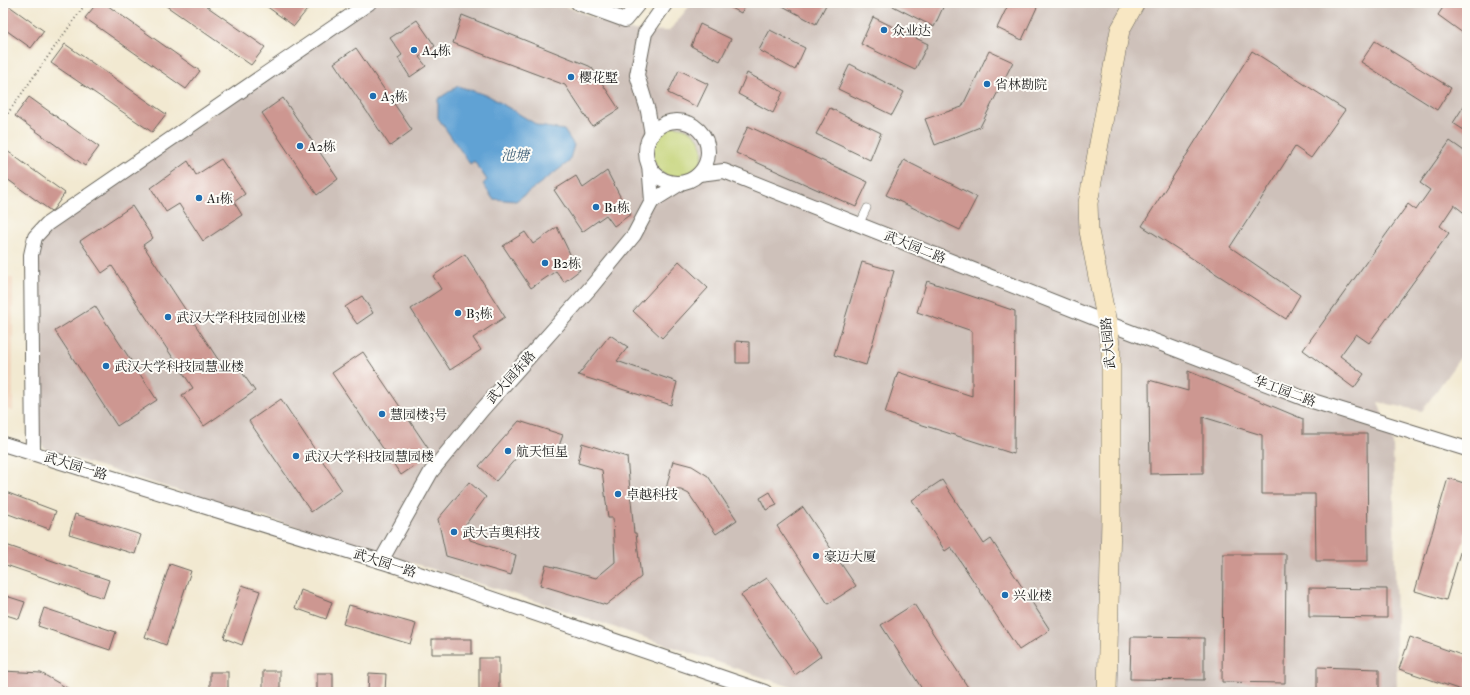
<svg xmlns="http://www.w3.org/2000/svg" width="1470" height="695" font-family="'IM FELL French Canon','Noto Serif SC',serif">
<rect width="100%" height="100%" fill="#fdfcf7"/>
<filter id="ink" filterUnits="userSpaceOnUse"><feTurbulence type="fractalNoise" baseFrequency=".025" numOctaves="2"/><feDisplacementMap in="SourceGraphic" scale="8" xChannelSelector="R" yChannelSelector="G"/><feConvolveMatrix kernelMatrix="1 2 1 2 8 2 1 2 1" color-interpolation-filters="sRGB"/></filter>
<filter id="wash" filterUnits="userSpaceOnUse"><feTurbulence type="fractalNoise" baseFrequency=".012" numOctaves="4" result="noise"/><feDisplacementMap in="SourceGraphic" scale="16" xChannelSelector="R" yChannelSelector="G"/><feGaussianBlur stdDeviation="0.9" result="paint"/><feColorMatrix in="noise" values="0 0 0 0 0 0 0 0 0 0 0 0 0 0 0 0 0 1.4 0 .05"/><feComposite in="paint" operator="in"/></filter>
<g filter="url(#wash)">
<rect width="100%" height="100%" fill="#f2e9d1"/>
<path fill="#f1d5bd" d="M3,276L13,278V411L3,408Z"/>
<path fill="#cec1ba" d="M370,3H556L627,30L669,31L692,3H1467V348L1422,411L1378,402L1393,443L1397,692H806L542,603L47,450L34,438L35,252L40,236Z"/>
<path fill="#c3d274" stroke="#707748" d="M670,126C713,125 712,179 675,177C668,177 663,175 659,170C645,152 653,136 670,126Z"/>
<path fill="#60a2d4" stroke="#3e5f78" d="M458,86L489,96L539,126L564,130L574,145L569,162L516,201L493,199L483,184L487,180L474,161L470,164L438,118V99Z"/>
<g id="blocks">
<g fill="#cd9791">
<path d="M3,3H5L44,31L31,48L3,28Z"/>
<path d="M97,3H104L200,71L186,89L85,18Z"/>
<path d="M162,3H202L265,47L251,65Z"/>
<path d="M262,3H305L310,6L294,26Z"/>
<path d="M722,3H747L741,13Z"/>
<path d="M777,3H827L816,24Z"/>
<path d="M887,3H945L934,27Z"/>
<path d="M1009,3H1039L1022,40L997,28Z"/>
<path d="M1446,3H1467V36L1438,15Z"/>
<path d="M462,15L589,66L592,68L619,109L592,126L565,85L453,43Z"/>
<path d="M873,17L928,44L915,70L861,44Z"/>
<path d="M417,20L435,46L419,57L426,66L410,77L398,58L402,55L390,38Z"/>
<path d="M700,24L731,39L720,61L691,46Z"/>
<path d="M770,30L805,48L795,70L759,50Z"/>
<path d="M1375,41L1451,88L1437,110L1361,62Z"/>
<path d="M65,44L166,114L152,132L51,63Z"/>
<path d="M356,48L412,130L390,146L334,63Z"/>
<path d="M989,51L1013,62L980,127L935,145L925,119L962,107Z"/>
<path d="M1252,51L1345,110L1311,158L1295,147L1230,247L1300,295L1286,319L1142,226Z"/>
<path d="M850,64L904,92L892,115L838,89Z"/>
<path d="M679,70L708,84L697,107L668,93Z"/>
<path d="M747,73L783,92L773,113L738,94Z"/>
<path d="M29,97L99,147L85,166L15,116Z"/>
<path d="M283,98L338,179L317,195L262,113Z"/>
<path d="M1467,101V132L1453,123Z"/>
<path d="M830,108L881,133L870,160L816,134Z"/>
<path d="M748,126L868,182L856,207L736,153Z"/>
<path d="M1450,141L1467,153V215L1454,205L1440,226L1449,233L1369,343L1356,334L1340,356L1364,374L1354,388L1303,350L1408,204L1416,210L1430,190L1420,183Z"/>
<path d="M3,148L65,193L53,210L51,211L3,176Z"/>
<path d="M221,159L245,194L234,202L242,215L203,241L179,204L166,212L151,188L188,161L196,175Z"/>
<path d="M904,160L977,197L960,230L886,195Z"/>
<path d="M607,171L622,200L631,214L614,226L606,215L582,232L554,190L576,176L583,188Z"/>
<path d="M132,206L153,238L143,245L223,367L234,361L255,391L204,426L182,395L193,388L112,266L102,273L80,241Z"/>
<path d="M557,227L571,256L580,270L564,282L556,271L531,288L503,246L525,232L533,244Z"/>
<path d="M465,254L505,317L473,338L481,350L450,370L411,309L441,289L433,276Z"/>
<path d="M679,261L708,288L662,338L633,311Z"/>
<path d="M862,262L894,271L866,365L834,355Z"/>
<path d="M927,281L1015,311L1014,454L885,413L898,372L972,396V331L917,312Z"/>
<path d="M362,296L373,313L357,324L345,307Z"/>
<path d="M95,306L157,400L117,426L55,331Z"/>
<path d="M610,335L628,347L617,361L677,382L671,405L578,375Z"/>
<path d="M736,341L749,342V363H736Z"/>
<path d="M363,352L432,454L401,475L332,373Z"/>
<path d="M1188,371L1303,419V434H1367L1368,561H1316L1315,494H1262V435L1203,417V473L1150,474L1149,380L1188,391Z"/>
<path d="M281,399L342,490L311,512L249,421Z"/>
<path d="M519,421L563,435L556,454L526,447L496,481L479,466Z"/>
<path d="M582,443L627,457L634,533H636L641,577L606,605L540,585L546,565L596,578L615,562L613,518H608L602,470L578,463Z"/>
<path d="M673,461L692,466L708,476L737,520L716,534L689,494L681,490L666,489Z"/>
<path d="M1448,478L1467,484V529L1446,600L1415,591Z"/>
<path d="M942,480L984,544L991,539L1050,630L1019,650L951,547L945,551L912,500Z"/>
<path d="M469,482L486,497L466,524L470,540L516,555L511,575L446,556L438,519Z"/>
<path d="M3,491L56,511L49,529L3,512Z"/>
<path d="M770,492L777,505L766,510L760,498Z"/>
<path d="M803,507L856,586L828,604L777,526Z"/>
<path d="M75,514L141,535L135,554L69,534Z"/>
<path d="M3,544L109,580L103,598L3,564Z"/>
<path d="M1223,554H1286L1285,683L1222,682Z"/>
<path d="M170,564L191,571L166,645L145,637Z"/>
<path d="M767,578L821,656L795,675L741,595Z"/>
<path d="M242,585L260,591L242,645L224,638Z"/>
<path d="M1309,588L1387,589V618L1309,617Z"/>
<path d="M301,590L332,602L326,619L295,608Z"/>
<path d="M3,595L25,602L19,619L3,614Z"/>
<path d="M914,604L971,692H924L881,625Z"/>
<path d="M349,605L416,624L410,644L343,624Z"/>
<path d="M44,608L116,632L110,650L38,626Z"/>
<path d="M1131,637L1204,638V680L1130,679Z"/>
<path d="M1410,637L1467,657V692L1399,669Z"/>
<rect x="432" y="639" width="40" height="15"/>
<rect x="479" y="658" width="20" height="34"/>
<path d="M1317,667L1379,669V692H1317Z"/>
<path d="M3,671L41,673L74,692H3Z"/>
<rect x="263" y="671" width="17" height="21"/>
<rect x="210" y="672" width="18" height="20"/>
<rect x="317" y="673" width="16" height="19"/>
<path d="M369,673L386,674L385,692H368Z"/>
</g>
</g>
</g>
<g filter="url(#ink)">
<use href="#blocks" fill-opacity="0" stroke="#67645b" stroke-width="1"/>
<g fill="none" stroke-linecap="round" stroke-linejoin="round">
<g stroke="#67645b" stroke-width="8">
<path id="lane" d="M859,225L867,208"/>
</g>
<g stroke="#67645b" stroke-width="16">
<g id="street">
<path d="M578,3L625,20L639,3"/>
<circle cx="677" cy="152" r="31"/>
<path d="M652,135L648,111L637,75L645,33L666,3"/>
<path d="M649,164L652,201"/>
<path d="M699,174L724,171L1107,323L1303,398L1467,449"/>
<path d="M652,201L681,183"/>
<path d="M3,444L390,564L765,692"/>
<path d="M33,453L31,255L35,237L47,224L369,3"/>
<path d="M381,561L431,472L481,411L592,286L634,235L652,201"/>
</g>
</g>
<g stroke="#67645b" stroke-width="20">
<path id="secondary" d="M1107,692L1111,519V351L1107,323L1089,231L1088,203L1120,30L1135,3"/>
</g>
<g stroke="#67645b" stroke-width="2" stroke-dasharray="1 3" stroke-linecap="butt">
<path d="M237,3L243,7L246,3"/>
<path d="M3,120L86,3"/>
</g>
<use href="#lane" stroke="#fff" stroke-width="7"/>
<use href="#street" stroke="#fff" stroke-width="14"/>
<use href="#secondary" stroke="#f8e7c3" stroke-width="19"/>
</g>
</g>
<g fill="#1f6fb2" stroke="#fdfcf7" stroke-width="1.5">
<circle cx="884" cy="30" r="4"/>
<circle cx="414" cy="50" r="4"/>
<circle cx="571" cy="77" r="4"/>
<circle cx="987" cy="84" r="4"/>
<circle cx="373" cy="96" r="4"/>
<circle cx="300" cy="146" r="4"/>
<circle cx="199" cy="198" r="4"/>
<circle cx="596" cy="207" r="4"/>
<circle cx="545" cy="263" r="4"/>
<circle cx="458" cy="313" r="4"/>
<circle cx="168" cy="317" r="4"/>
<circle cx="106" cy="366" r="4"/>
<circle cx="382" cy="414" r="4"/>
<circle cx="508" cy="451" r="4"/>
<circle cx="296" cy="456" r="4"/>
<circle cx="618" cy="494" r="4"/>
<circle cx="454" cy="532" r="4"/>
<circle cx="816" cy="556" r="4"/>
<circle cx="1005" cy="595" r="4"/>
</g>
<g text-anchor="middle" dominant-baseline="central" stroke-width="4" stroke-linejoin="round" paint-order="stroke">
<g font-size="13" fill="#1c1c1c" stroke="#fdfcf7" text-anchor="start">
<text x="892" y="30">众业达</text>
<text x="422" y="50">A4栋</text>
<text x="579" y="77">樱花墅</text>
<text x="995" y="84">省林勘院</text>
<text x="381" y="96">A3栋</text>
<text x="308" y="146">A2栋</text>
<text x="207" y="198">A1栋</text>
<text x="604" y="207">B1栋</text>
<text x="553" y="263">B2栋</text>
<text x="466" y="313">B3栋</text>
<text x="176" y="317">武汉大学科技园创业楼</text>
<text x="114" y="366">武汉大学科技园慧业楼</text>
<text x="390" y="414">慧园楼3号</text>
<text x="516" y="451">航天恒星</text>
<text x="304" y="456">武汉大学科技园慧园楼</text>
<text x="626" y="494">卓越科技</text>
<text x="462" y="532">武大吉奥科技</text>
<text x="824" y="556">豪迈大厦</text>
<text x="1013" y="595">兴业楼</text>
</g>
<g font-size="13" fill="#1c1c1c" stroke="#fdfcf7">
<text transform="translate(915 247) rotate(22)">武大园二路</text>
<text transform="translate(1108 343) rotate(-95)">武大园路</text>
<text transform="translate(511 377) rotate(-48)">武大园东路</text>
<text transform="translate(1285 391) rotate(20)">华工园二路</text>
<text transform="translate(76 466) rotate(17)">武大园一路</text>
<text transform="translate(385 563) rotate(18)">武大园一路</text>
</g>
<g font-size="14" font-style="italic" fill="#3e5f78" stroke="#fdfcf7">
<text x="515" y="155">池塘</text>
</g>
</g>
<rect width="1470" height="695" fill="none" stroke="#fdfcf7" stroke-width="16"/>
</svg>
